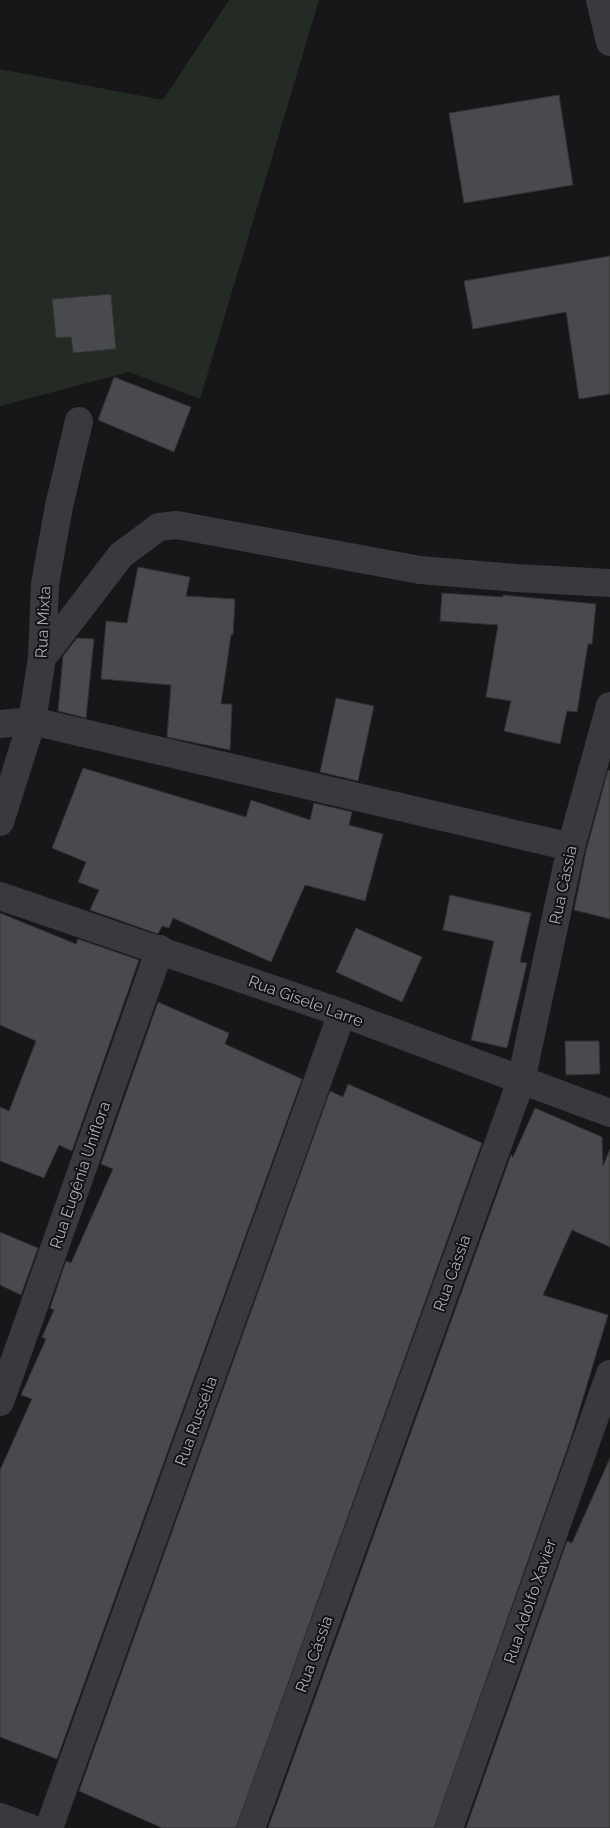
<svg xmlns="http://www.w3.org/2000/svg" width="610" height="1828" font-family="Raleway,sans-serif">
<rect width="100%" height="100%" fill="#171719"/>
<path fill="#242a24" d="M229,0H319L200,399L129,372L0,406V69L163,100Z"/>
<g fill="#494a4d" stroke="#313234">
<path d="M559,95L573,185L464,203L449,113Z"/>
<path d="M610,256V394L579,399L566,312L473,329L464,281Z"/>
<path d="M111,294L116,349L73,353L71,337L56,338L52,299Z"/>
<path d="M114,377L191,407L174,452L98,420Z"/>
<path d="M138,567L190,577L186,596L235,599L233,635H231L221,704H232L230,750L167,737L171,685L101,679L106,621L127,623Z"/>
<path d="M442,593L503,597V595L596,604L592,644H588L577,712L567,711L560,744L504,731L511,701L486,697L498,625L440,621Z"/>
<path d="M77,638L94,639L86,718L58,711L63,656Z"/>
<path d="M336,698L374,706L358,781L320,772Z"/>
<path d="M83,768L246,817L251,800L310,820L314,803L352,812L349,825L383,834L365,901L305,885L271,962L173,918L169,928L162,926L158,934L90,910L99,890L78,882L86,862L52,848Z"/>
<path d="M608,770L610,771V919L574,910L586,851Z"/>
<path d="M450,895L531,913L520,962L527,963L507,1048L471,1040L494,941L443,930Z"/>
<path d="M0,913L76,944L78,939L139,960L72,1151L59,1145L44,1178L0,1161V1107L9,1111L36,1041L0,1025Z"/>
<path d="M356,928L422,957L402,1002L336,972Z"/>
<path d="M158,1002L229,1033L225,1044L302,1079L57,1759L0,1737V1470L32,1399L21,1395L46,1339L42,1337L54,1310L50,1308L66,1261L71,1263L113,1169L101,1164Z"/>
<path d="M565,1041H599L600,1074L566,1075Z"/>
<path d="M348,1084L482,1143L236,1828H162L79,1791L330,1091L343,1097Z"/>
<path d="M535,1108L602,1137L603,1166L610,1149V1247L572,1230L543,1295L608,1315L571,1438L434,1828H268L511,1155L513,1157Z"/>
<path d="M0,1232L38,1248L21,1295L0,1285Z"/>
<path d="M610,1458V1828H466L567,1541L572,1543Z"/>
</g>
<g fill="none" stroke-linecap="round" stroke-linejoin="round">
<g stroke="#383a3d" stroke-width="28">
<path d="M600,0L610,42"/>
<path d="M42,658L121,555L159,527L177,525L420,570L516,578L610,583"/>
<path d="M0,724L32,721L571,847"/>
<path d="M0,822L32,721L42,658L45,584L59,506L79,421"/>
<path d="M0,896L342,1013L610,1113"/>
<path d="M0,1402L160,949"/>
<path d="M0,1817L30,1828"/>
<path d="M49,1828L342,1013"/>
<path d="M251,1828L521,1081L571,847L610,706"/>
<path d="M449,1828L610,1374"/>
</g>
</g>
<g text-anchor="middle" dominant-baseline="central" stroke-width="4" stroke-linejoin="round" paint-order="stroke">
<g font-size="16" fill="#abb0b7" stroke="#121214">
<text transform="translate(43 622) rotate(-87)">Rua Mixta</text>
<text transform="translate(563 885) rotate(-78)">Rua Cássia</text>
<text transform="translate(306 1001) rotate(20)">Rua Gisele Larre</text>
<text transform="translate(80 1175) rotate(-71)">Rua Eugênia Uniflora</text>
<text transform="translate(452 1273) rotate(-70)">Rua Cássia</text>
<text transform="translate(196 1421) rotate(-70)">Rua Russélia</text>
<text transform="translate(530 1601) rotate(-71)">Rua Adolfo Xavier</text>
<text transform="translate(314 1654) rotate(-70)">Rua Cássia</text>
</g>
</g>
</svg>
